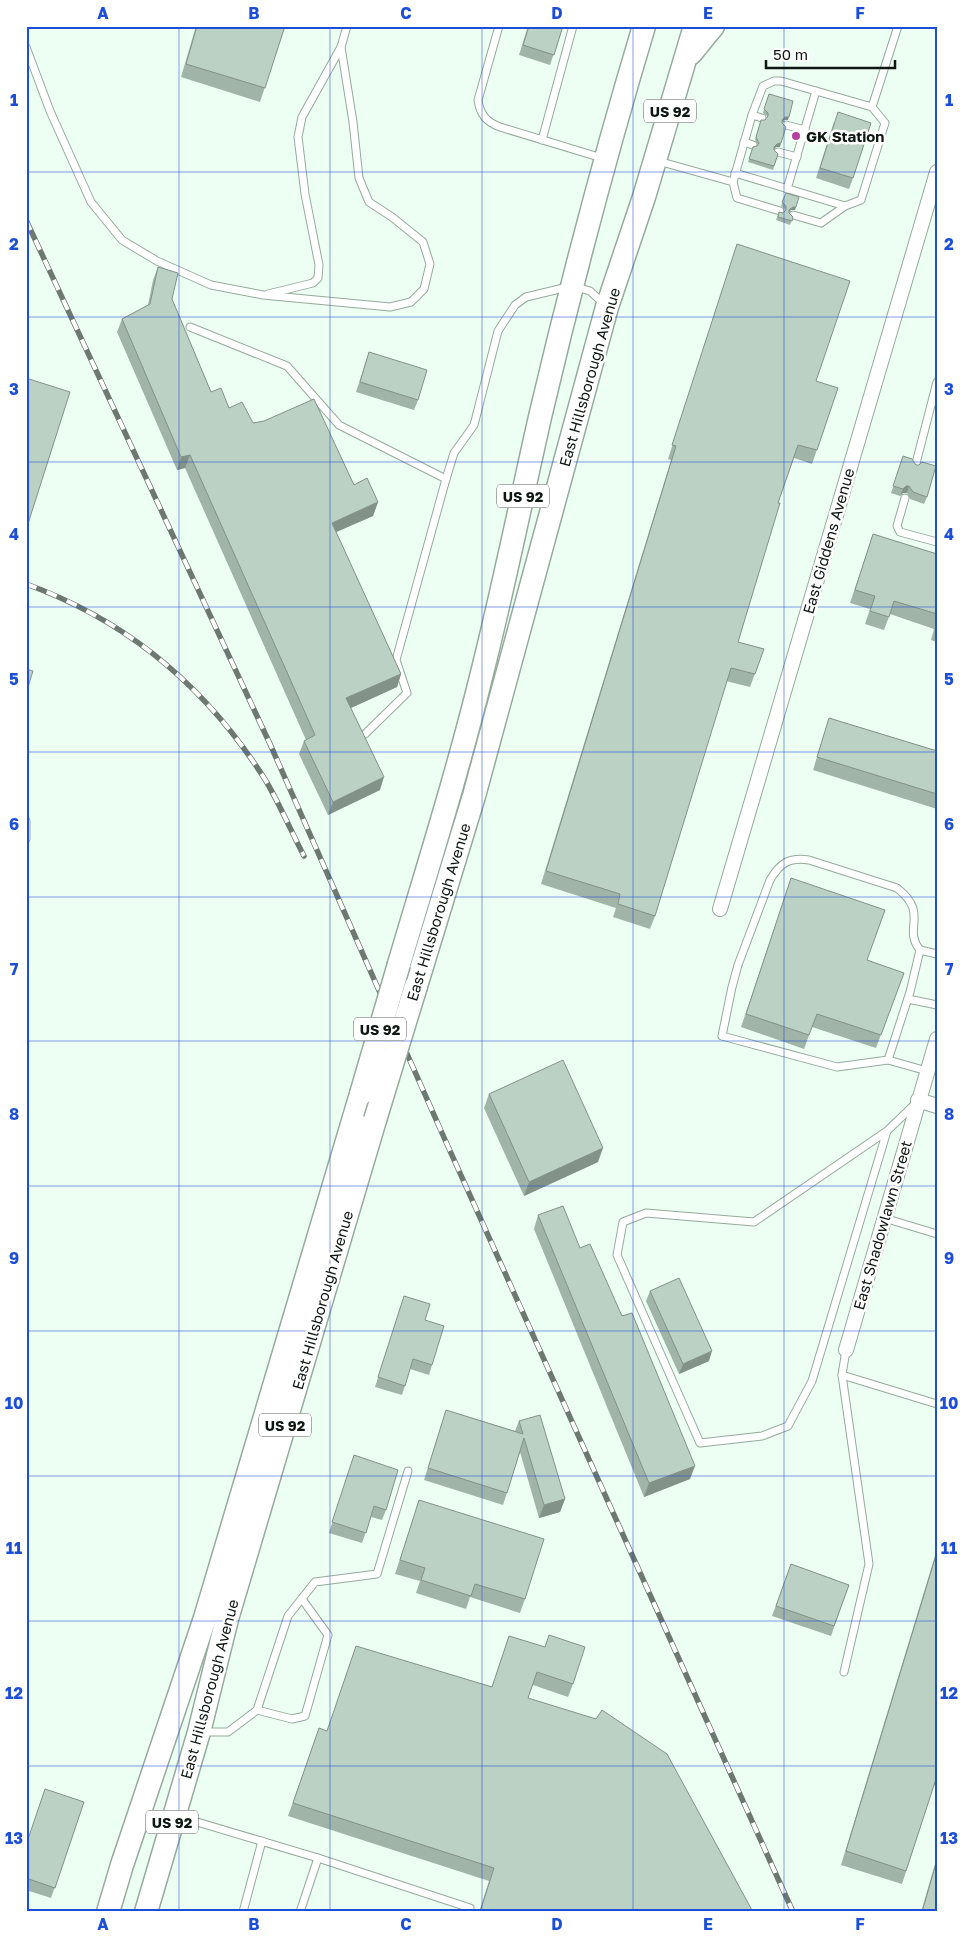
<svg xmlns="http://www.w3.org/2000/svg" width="963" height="1938" font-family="'Golos Text',sans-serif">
<rect width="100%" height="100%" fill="#edfff3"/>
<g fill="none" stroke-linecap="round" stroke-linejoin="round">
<g stroke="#95aa9c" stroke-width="9">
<g id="lane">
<path d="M499,26L478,100C480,114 486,122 500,127L602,158"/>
<path d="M26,47L50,111L91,202L122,240L157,261L211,285L263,295L390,307L411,302L424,289L430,264L423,242L392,217L369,202L359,178L353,122L341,47"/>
<path d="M752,115L762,118"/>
<path d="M786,125L805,130"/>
<path d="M542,140L573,26"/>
<path d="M744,142L753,145"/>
<path d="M778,152L797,157"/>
<path d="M658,161L733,182"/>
<path d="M735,173L845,206L861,200L885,123L872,107L898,26"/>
<path d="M787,189L816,91"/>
<path d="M780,211L737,198L733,182L752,115L763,86L774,81H781L872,107"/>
<path d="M793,215L821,223L845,206"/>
<path d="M268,294L313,283L318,278L319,265L305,194L298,137L302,117L341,47L347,26"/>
<path d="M190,327L287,366L339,425L446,479"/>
<path d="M915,467L937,382"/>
<path d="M905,498L897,526L900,532L937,542"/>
<path d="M365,734L407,693L396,660L446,479L454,453L474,425L498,331L515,305L526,297L572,286L590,291L603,303"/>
<path d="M26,821V839"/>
<path d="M908,999L937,1005"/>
<path d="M888,1060L837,1067L722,1036L732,987L738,965L770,880C780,863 789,857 809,860L897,888C930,914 902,928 920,950"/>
<path d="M927,1071L888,1060L910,992L920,950L937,954"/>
<path d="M887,1131L812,1381L788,1426L762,1436L700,1443L617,1255L623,1222L646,1213L754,1222L887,1131L915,1104"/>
<path d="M884,1218L937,1234"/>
<path d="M842,1375L937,1404"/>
<path d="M844,1672L869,1564L842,1375L846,1350"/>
<path d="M257,1710L292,1719L305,1716L328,1635L302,1599"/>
<path d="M202,1732H228L257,1710L288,1616L315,1582L377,1574L408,1471"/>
<path d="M177,1816L318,1858L300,1912"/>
<path d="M318,1858L470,1908L469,1912"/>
<path d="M243,1912L262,1841"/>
</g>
</g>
<g stroke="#95aa9c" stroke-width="16">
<g id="street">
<path d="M720,909L937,172"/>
<path d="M918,1100L937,1106"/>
<path d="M846,1350L937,1039"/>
</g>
</g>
<g stroke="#95aa9c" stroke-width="25">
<g id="primary">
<path d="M691,53L713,26"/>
<path d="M399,964C428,866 459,768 483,669C504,585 521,501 540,417C571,285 605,156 644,26"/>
<path d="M416,986L474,796L607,307L644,197L695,26"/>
<path d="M108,1912L122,1865L205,1618L361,1094"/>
<path d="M146,1912L199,1732L227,1619L375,1120"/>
</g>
</g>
<use href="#lane" stroke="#fff" stroke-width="7"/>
<use href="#street" stroke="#fff" stroke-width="14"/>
<use href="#primary" stroke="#fff" stroke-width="22"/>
<g stroke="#6c7870" stroke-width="5.5">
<g id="rail">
<path d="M26,220L270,744L446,1142L793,1912"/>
<path d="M26,584C129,621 208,689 266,781C280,805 291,831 304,856"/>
</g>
</g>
<use href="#rail" stroke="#fff" stroke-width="4" stroke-dasharray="11" stroke-linecap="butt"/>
<g stroke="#95aa9c" stroke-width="25" stroke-linecap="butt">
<g id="primary-bridge">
<path d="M361,1094L399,964"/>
<path d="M375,1120L416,986"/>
</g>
</g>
<use href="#primary-bridge" stroke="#fff" stroke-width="22"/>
</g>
<g fill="#a1b4a8">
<path d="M196,26H285L260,102L181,77Z"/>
<path d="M528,26H563L550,65L519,55Z"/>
<path d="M769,94L788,120H784L782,122L780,147H776L774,149V150L778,154L773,170L748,162L753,147L758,145L755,140L761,120H765L767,118V116L763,113Z"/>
<path d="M834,122L853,178L849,189L816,178Z"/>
<path d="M786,193L795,210H791L789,212V213L793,217L790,225L776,220L779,212L783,213L785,211V209L781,206Z"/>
<path d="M737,244L816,381L838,388L812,464L794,458L778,503L738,642L764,649L750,687L726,681L655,916L650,929L613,917L616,908L541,884L671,460L668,459Z"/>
<path d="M158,267L172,299L211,392L229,408L253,423L354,485L378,502L373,516L336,532L401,674L397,687L351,708L380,790L328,815L299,754L304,741L306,740L185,468L177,470L117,332L122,319L148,305L153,280Z"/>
<path d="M369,352L418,400L414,410L356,392Z"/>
<path d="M901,463L927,497L924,504L910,499L907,493H903L900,496L891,493Z"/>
<path d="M873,534L937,554V642L931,640L934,629L890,614L884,630L865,624L870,609L850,603Z"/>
<path d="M829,718L937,751V809L813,770Z"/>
<path d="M791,878L867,960L904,973L876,1048L812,1027L804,1049L741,1027Z"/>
<path d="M489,1094L598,1162L524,1196L484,1108Z"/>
<path d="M538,1215L580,1248L690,1479L644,1497L534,1229Z"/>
<path d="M650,1291L709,1361L679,1374L646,1301Z"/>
<path d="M404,1296L425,1320L432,1365L429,1375L410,1369L402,1395L375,1387Z"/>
<path d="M446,1410L515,1431L519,1421L565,1499L560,1512L539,1518L520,1452L503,1505L424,1480Z"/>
<path d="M354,1455L386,1510L382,1520L371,1517L362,1543L329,1533Z"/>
<path d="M419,1500L525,1599L520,1613L470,1597L466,1609L416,1593L420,1581L395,1574Z"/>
<path d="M937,1549V1786L934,1785L902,1884L841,1865Z"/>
<path d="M791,1564L849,1585L831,1636L772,1616Z"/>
<path d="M509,1636L573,1684L568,1697L533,1685L528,1698L753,1912H479L489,1881L288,1816L319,1728L327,1731L492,1687Z"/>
<path d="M84,1802L51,1898L26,1890V1844Z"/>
<path d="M937,1857V1912H921Z"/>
</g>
<g fill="#839288">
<path d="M785,117H789L788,120H784L781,123L782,120Z"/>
<path d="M781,143L780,147H776L773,150L774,147L777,144Z"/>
<path d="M793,207H796L795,210H791L788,213L789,210Z"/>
<path d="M190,455L185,468L177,470L181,457Z"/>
<path d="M906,486H909L907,493H903L900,496L903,489Z"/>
<path d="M378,502L373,516L327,536L332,523Z"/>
<path d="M401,674L397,687L342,712L346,698Z"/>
<path d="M384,777L380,790L328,815L333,802Z"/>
<path d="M603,1148L598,1162L524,1196L529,1182Z"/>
<path d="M712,1351L709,1361L679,1374L683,1364Z"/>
<path d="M695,1466L690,1479L644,1497L649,1483Z"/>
<path d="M565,1499L560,1512L539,1518L544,1505Z"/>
</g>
<g fill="#bbd1c3" stroke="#839288">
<path d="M197,26H285L265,88L186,64Z"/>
<path d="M529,26H563L554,55L523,45Z"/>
<path d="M769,94L793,101L789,117H785L782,120V123L786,127L781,143L777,144L774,147V150L778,154L774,166L749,159L753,147L757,146L759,143L756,137L761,120H765L768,116V113L764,109Z"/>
<path d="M838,112L871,123L853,178L820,168Z"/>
<path d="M786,193L799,197L796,207H793L789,210V213L793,217L792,221L778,217L779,212L783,213L786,210V206L782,202Z"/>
<path d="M737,244L850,281L816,381L838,388L817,450L798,445L778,503H780L738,642L764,649L755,674L731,668L655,916L618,904L620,894L546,871L676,446L672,445Z"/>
<path d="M158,267L178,273L172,299L211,392L221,388L229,408L242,402L253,423L264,421L314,399L354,485L367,478L378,502L332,523L401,674L346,698L384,777L333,802L304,741L315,735L190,455L181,457L122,319L150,304Z"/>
<path d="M369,352L427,370L418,400L360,382Z"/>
<path d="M26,378L70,392L26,530Z"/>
<path d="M903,456L912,459L916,465H919L922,462L936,466L927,497L913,492L909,486H906L903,489L893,486Z"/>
<path d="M873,534L937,554V614L894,601L889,617L870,611L875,596L855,590Z"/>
<path d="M26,669L33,671L26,693Z"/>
<path d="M829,718L937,751V794L817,757Z"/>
<path d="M791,878L885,910L867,960L904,973L881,1035L817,1014L809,1035L746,1014Z"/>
<path d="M563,1060L603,1148L529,1182L489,1094Z"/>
<path d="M563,1206L580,1248L590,1244L622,1316L632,1313L695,1466L649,1483L538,1215Z"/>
<path d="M679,1278L712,1351L683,1364L650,1291Z"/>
<path d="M404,1296L430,1304L425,1320L444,1326L432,1365L413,1359L405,1386L378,1377Z"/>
<path d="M446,1410L523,1434L519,1421L540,1415L565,1499L544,1505L524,1438L507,1493L428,1468Z"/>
<path d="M354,1455L398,1470L386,1510L374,1506L366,1533L332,1522Z"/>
<path d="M419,1500L544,1539L525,1599L475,1584L471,1596L421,1580L425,1568L400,1560Z"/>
<path d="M937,1552V1776L906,1871L846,1851Z"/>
<path d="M791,1564L849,1585L834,1626L776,1606Z"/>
<path d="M549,1635L585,1647L573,1684L537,1672L528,1698L596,1719L602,1710L667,1754L753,1912H480L494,1868L293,1803L319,1728L327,1731L356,1646L492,1687L509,1636L545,1647Z"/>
<path d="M45,1789L84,1802L55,1888L26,1878V1845Z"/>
<path d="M937,1860V1912H922Z"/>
</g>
<path fill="none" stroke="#1d4ed8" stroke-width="1" stroke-opacity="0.55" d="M179,26V1912M330,26V1912M482,26V1912M633,26V1912M784,26V1912M26,172H937M26,317H937M26,462H937M26,607H937M26,752H937M26,897H937M26,1041H937M26,1186H937M26,1331H937M26,1476H937M26,1621H937M26,1766H937"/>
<circle fill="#b4429d" stroke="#fff" stroke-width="2" cx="796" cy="136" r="5"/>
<g text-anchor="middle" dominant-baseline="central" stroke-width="5" stroke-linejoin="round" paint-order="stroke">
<g fill="#fff" stroke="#575d59" stroke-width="1">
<rect x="644" y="99.5" width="52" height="23" rx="4"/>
<rect x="497" y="484.5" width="52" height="23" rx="4"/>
<rect x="354" y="1017.5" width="52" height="23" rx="4"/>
<rect x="259" y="1413.5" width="52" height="23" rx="4"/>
<rect x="146" y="1810.5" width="52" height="23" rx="4"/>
</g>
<g font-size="14" font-weight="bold" fill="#0f1712">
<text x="670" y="111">US 92</text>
<text x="523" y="496">US 92</text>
<text x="380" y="1029">US 92</text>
<text x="285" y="1425">US 92</text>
<text x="172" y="1822">US 92</text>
</g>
<g font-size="15" font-weight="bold" fill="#0f1712" stroke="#fff" text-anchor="start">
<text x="806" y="136">GK Station</text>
</g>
<g font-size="15" fill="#0f1712" stroke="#fff">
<text transform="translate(589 377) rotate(-74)">East Hillsborough Avenue</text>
<text transform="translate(828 541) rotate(-74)">East Giddens Avenue</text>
<text transform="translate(438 912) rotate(-73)">East Hillsborough Avenue</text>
<text transform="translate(882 1225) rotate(-74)">East Shadowlawn Street</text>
<text transform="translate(322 1300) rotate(-74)">East Hillsborough Avenue</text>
<text transform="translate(209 1689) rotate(-75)">East Hillsborough Avenue</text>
</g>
</g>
<rect width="963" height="1938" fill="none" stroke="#ffffff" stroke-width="55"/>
<path d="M766 60v8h129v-8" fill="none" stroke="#0f1712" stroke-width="2.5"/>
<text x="773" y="60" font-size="15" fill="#0f1712" stroke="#ffffff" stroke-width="4" paint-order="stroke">50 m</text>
<rect x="28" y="28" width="908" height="1882" fill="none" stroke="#1d4ed8" stroke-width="2"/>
<g font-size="16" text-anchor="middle" font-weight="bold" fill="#1d4ed8">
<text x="103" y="19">A</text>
<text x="254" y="19">B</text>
<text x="406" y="19">C</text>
<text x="557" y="19">D</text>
<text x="708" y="19">E</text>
<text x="860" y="19">F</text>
<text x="14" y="106">1</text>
<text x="949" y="106">1</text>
<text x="14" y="250">2</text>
<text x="949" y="250">2</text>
<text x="14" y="395">3</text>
<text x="949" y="395">3</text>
<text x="14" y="540">4</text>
<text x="949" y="540">4</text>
<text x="14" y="685">5</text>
<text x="949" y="685">5</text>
<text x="14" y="830">6</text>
<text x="949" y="830">6</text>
<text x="14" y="975">7</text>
<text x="949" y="975">7</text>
<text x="14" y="1120">8</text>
<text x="949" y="1120">8</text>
<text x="14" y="1264">9</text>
<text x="949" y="1264">9</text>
<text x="14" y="1409">10</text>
<text x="949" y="1409">10</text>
<text x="14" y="1554">11</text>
<text x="949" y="1554">11</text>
<text x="14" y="1699">12</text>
<text x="949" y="1699">12</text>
<text x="14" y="1844">13</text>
<text x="949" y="1844">13</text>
<text x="103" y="1930">A</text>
<text x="254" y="1930">B</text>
<text x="406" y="1930">C</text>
<text x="557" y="1930">D</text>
<text x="708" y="1930">E</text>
<text x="860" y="1930">F</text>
</g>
</svg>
